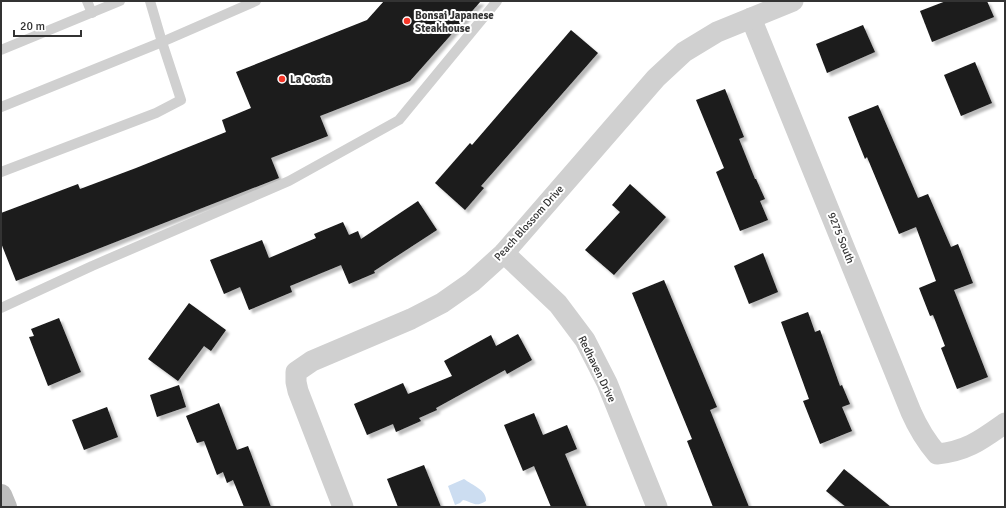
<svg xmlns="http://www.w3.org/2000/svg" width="1006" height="508" font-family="Signika,sans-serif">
<defs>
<filter id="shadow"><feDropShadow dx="3.5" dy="3.5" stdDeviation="1" flood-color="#0004"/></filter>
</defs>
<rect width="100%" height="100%" fill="#fff"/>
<path fill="#ccddf1" d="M464,479C472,485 487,490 486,501C475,508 473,502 463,500L460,503L455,505L448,486Z"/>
<g fill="#1a1a1a" filter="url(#shadow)">
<path d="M384,1H481L410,81L320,116L328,136L271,158L279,178L16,281L1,243V213L78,184L80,189L136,168L226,132L222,120L251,108L236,72L367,20Z"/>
<path d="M946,1H987L994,17L932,42L920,11Z"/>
<path d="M863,25L875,52L827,73L816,44Z"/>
<path d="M571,30L598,53L481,186L484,188L465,210L435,183L470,143L472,145Z"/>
<path d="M975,62L992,103L961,116L944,75Z"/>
<path d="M725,89L744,137L739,139L755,179H756L765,199L760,201L768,220L740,231L716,172L724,168L696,100Z"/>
<path d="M878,105L918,198L928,194L951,247L958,244L973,283L954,290L988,377L957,389L941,348L945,346L933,315L930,316L919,288L936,281L916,227L899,234L867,157L865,159L848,117Z"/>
<path d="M630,184L666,217L614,275L585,250L620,212L612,205Z"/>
<path d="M418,201L437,230L374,271L375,273L349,284L341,265L290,286L292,292L249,310L240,287L224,294L210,260L262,240L269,258L316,238L314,234L343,222L349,235L358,231L361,239Z"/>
<path d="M763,253L778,292L749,304L734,266Z"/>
<path d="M664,280L717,407L710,410L749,507H713L687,441L692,439L632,293Z"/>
<path d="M189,303L226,330L211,351L204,346L178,381L148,359Z"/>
<path d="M808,312L815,332L820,330L840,386L842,385L850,404L842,407L852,431L820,444L803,401L809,399L781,322Z"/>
<path d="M59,318L81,372L48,386L29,337L34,336L31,329Z"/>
<path d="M518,334L532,360L507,374L505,370L436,408L437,410L419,418L421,421L396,432L393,424L367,435L354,404L403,383L408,394L452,376L444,361L491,335L496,346Z"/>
<path d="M179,385L186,407L157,417L150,395Z"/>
<path d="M219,403L237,450L248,446L271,507H244L233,480L227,483L223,472L217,475L204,441L197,443L186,416Z"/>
<path d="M107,407L118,437L84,450L72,420Z"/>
<path d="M534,413L543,435L567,425L577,449L565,454L587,507H551L534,466L523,471L504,425Z"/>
<path d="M424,465L441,507H398L387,479Z"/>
<path d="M844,469L891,507H846L826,491Z"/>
</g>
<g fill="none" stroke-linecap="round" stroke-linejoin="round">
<g stroke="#d0d0d0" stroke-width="10">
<path d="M87,1L92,13"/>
<path d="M1,50L120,1"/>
<path d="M1,107L162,42L150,1"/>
<path d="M1,172L156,113L181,100L162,42L256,1"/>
<path d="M1,308L92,266L289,181L399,120L497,1"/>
</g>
<g stroke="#d0d0d0" stroke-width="21">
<path d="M751,18L911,412C918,428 926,441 937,454C967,451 981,440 1005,423"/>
<path d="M504,253L558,304L585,340L607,383L657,507"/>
<path d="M343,507L298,391L296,382V372L312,361L411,319L442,303L472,282L504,253L656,78L684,52L717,32L793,1"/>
</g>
<path stroke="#bdbdbd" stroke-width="22" d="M1,495L6,507"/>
</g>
<g fill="#f63729" stroke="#fff" stroke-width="1.5">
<circle cx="407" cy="21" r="4"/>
<circle cx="282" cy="79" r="4"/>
</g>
<g text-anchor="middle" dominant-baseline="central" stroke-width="4" stroke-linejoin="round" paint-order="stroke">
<g font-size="11" font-weight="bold" fill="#333" stroke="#fff" text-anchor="start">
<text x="415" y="15">Bonsai Japanese<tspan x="415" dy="13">Steakhouse</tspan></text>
<text x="290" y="79">La Costa</text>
</g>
<g font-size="11" fill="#333" stroke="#fff">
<text transform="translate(529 223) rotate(-48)">Peach Blossom Drive</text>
<text transform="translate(841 238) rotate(68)">9275 South</text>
<text transform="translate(597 369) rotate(64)">Redhaven Drive</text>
</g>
</g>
<rect width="1006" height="508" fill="none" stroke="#333333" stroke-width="4"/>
<path d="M14 30v6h67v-6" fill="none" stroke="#333333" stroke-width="2"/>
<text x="20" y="30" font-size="12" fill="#333333" stroke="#ffffff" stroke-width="3" paint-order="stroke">20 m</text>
</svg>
